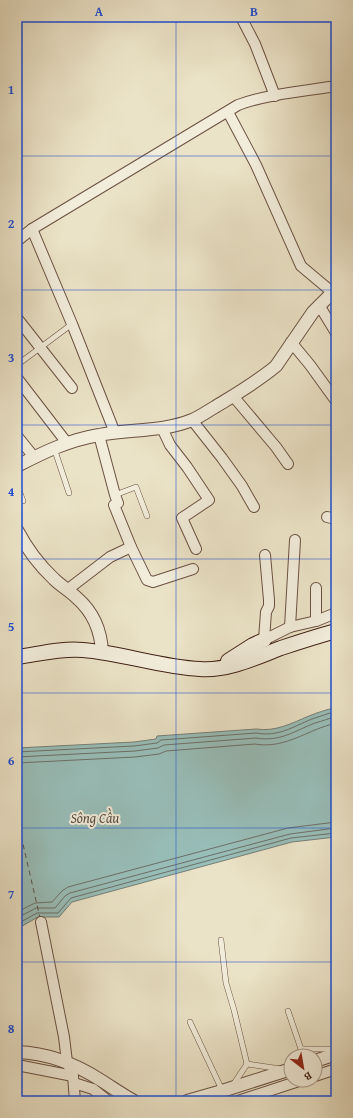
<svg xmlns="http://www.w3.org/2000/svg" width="353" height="1118" font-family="'Gentium Book Plus',serif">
<rect width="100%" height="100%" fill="#ebe3c7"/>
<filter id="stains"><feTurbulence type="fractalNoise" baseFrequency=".005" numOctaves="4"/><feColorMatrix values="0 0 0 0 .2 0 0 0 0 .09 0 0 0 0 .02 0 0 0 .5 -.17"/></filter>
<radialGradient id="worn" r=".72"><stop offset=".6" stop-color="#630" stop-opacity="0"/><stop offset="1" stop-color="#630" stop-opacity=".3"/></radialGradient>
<path fill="#98beb9" stroke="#757f77" d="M336,707V837L292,842L72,902L59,917H38L17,929V748L134,742L156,739L157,736L256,729C276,732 292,723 309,716C318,712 327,710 336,707Z"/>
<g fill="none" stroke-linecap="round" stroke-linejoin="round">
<g stroke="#6c6f67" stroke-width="1">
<path d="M17,752L134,746L157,743L161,740L256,733C279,737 292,727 312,719C320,716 328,714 336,711"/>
<path d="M17,757L135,751L158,748L164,745L256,738C281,742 294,731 315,723C322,721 329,719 336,716"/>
<path d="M17,763L135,757L159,754L166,751L255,744C277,748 296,738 315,730C322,727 329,725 336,723"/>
<path d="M17,912L35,903L52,902L62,891L68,887L288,828L336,822"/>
<path d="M17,918L36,908H55L65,896L70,893L290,834L336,828"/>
<path d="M17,924L37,913H58L71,898L291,838L336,833"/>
</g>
<path stroke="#5a4f46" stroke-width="1" stroke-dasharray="5 4" stroke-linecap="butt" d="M17,818L40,918"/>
<g stroke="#6b5142" stroke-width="6">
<g id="service">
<path d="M17,365L72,324"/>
<path d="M54,448L69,493"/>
<path d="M17,485L23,501"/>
<path d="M115,495L136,487L147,516"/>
<path d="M221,940L226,983L234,1010L247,1064"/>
<path d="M288,1011L301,1049"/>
<path d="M190,1022L222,1090"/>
<path d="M297,1056L301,1049H336"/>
<path d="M233,1085L247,1064L281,1069"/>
</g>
</g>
<g stroke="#6b5142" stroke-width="12">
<g id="minor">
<path d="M241,17L255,44L275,96"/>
<path d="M228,112L256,165L301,266L332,292"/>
<path d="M32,229L72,324L115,433"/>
<path d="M17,241L32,229L238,105C267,94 306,91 336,86"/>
<path d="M319,305L336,333"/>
<path d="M17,318L72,388"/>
<path d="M291,342L310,365L336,401"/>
<path d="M17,378L67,443"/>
<path d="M233,396L276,447L288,464"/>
<path d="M192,420L222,458L242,486L254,507"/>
<path d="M162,428L170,445L187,467L209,500L182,518L196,549"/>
<path d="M99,435L115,495L118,503L114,505L131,547L147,580L153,582L193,569"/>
<path d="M17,436L34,457"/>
<path d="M327,517L336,519"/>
<path d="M265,555L269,600V606L266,612L264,640L290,627L316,621L336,613"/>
<path d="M67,590L110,557L131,547"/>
<path d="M316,621V588"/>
<path d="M290,627L295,540"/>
<path d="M41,922L64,1037L67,1062L73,1076L75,1101"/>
<path d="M17,1065L73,1076"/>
<path d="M315,1076L336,1069"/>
<path d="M74,1083L93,1089L108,1101"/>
<path d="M238,1101L302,1080"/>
</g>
</g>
<g stroke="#6b5142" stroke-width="14">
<g id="tertiary">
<path d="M17,466C44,452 69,440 99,435C129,429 163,432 192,420C200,417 208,411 215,407C236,394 257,382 276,366L313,312L336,289"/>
<path d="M17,530C26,547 39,565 54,579C61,586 70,591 77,598C93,612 101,631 102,652"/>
<path d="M17,1052C48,1053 76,1064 102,1081C113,1088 123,1095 134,1101"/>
<path d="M315,1061L336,1054"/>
<path d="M187,1101L222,1091L291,1069"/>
</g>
</g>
<g stroke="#402015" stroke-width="16">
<g id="secondary">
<path d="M17,657C39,654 61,648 83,650C122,653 160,667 200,669C228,671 255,658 281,648C299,642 318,636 336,631"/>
<path d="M228,661L253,645L264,640"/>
</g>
</g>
<use href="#service" stroke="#f2eddb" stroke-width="5"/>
<use href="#minor" stroke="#f2eddb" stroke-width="10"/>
<use href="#tertiary" stroke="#f2eddb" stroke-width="12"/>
<use href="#secondary" stroke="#f2eddb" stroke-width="14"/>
</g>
<path fill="none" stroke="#1d4ed8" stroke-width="1" stroke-opacity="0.55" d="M176,17V1101M17,156H336M17,290H336M17,425H336M17,559H336M17,693H336M17,828H336M17,962H336"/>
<g text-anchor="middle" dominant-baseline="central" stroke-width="4" stroke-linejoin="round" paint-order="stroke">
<g font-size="14" font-style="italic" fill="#5a4f46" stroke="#f2eddb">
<text x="95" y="818">Sông Cầu</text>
</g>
</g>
<rect width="353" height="1118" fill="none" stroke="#ebe3c7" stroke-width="44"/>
<g transform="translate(303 1068) rotate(149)"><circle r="19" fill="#f2eddb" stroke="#ab9b8c"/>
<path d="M0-3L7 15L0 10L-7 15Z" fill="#8f2418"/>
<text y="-6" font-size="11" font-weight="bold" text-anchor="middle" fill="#402015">B</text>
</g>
<rect x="22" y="22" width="309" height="1074" fill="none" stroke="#1d4ed8" stroke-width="1.5"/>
<g font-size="13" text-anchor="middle" font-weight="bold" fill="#1d4ed8">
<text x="99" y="16">A</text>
<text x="254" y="16">B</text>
<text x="11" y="94">1</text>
<text x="11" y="228">2</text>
<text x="11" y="362">3</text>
<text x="11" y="496">4</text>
<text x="11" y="631">5</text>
<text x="11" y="765">6</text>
<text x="11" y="899">7</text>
<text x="11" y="1033">8</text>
</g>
<rect width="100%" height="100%" filter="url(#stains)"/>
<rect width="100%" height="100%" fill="url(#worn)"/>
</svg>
